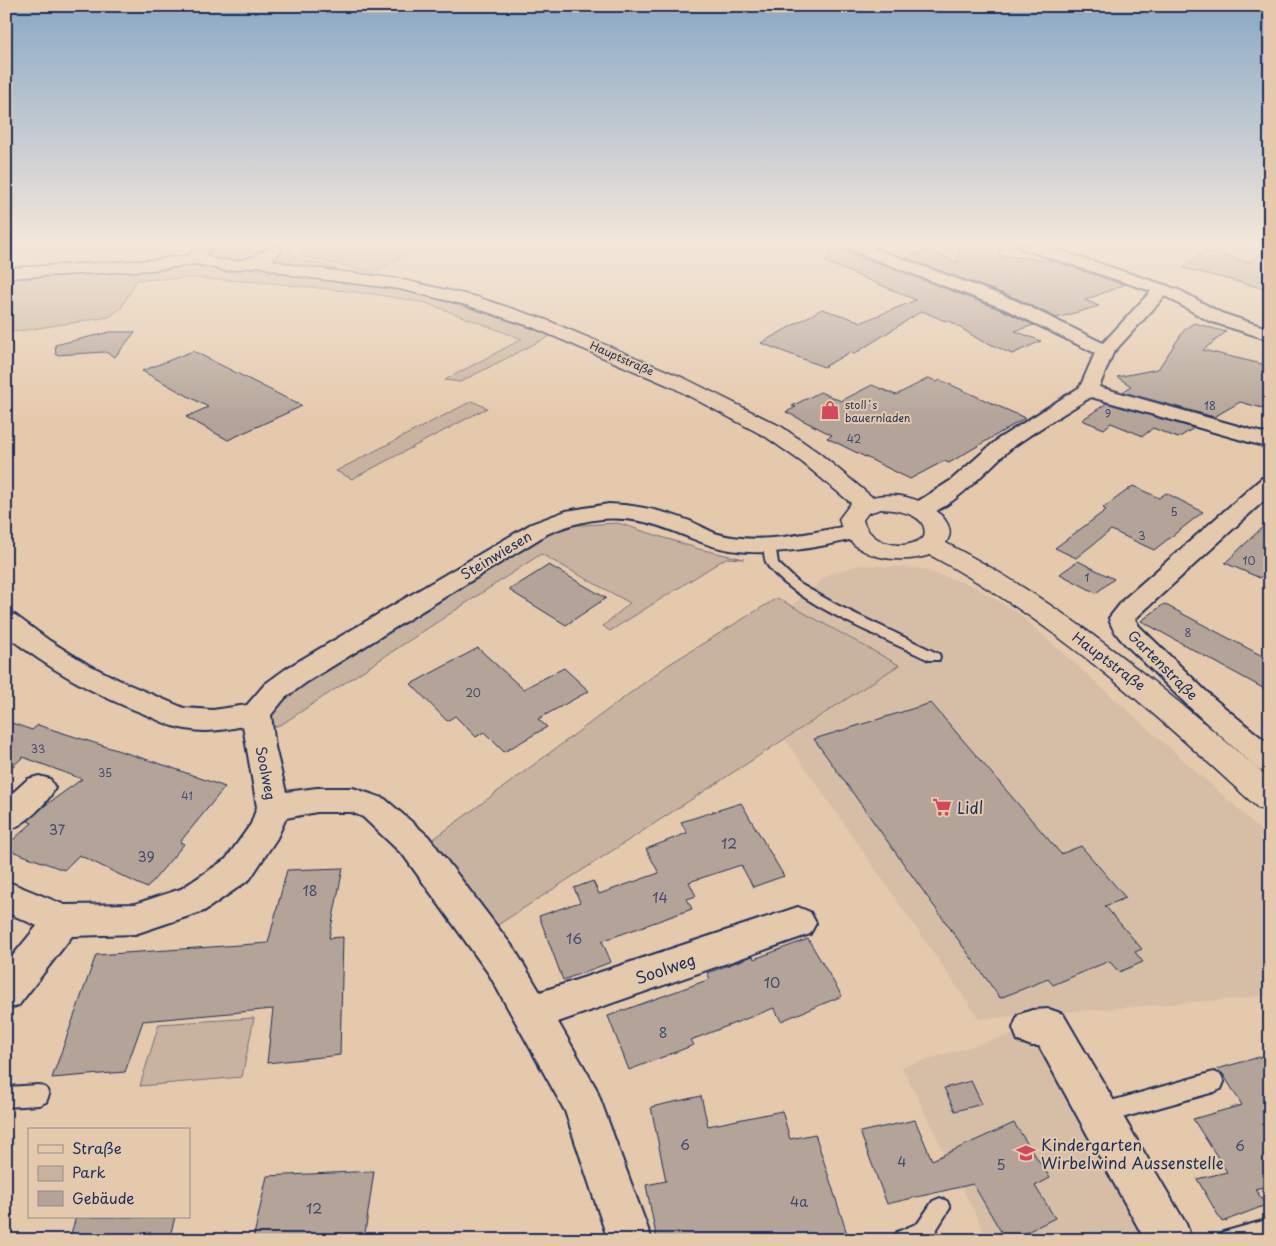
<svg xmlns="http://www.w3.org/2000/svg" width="1276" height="1246" font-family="'Playpen Sans',sans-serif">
<rect width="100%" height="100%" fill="#e5c9ac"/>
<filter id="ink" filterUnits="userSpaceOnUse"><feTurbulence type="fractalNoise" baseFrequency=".02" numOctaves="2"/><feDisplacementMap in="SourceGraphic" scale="10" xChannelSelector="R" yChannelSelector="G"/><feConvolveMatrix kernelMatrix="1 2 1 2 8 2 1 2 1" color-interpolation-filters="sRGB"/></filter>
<g filter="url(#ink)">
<g fill="#d6bea6">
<path d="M859,565L918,568L974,586L1018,613L1234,805L1270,840V994L1248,998L979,1019L785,739L898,665L791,606L829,574Z"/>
<path d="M1032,1028L1154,1240H988L902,1067Z"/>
</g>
<g fill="#c8b3a0" stroke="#72717f">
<path d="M214,245H264L265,248C258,265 222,262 207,259L205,252Z"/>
<path d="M280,245H291V253L299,259L337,269L333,271C319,269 284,268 277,254Z"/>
<path d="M310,245H420L374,273L305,257L299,253Z"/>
<path d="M188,265L218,269L250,268L279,274L356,283L404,291L456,304L552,335L460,382L445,380L522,339L426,303L373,294L262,282L188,278L137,280L121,308L109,317L6,333V276Z"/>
<path d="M472,401L487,408L352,479L336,471Z"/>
<path d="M618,523L699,549L744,559L726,558L610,631L603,626L630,603L541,554L282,724L262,732L229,725L564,526Z"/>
<path d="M777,598L899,665L493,928L431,841L668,665Z"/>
<path d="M254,1018L242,1077L140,1086L159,1024Z"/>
</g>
<g fill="#b3a398" stroke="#1b2f5e">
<path d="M960,245H1000L999,255L1057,262L1124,285L1085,300L1099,306L1057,318L1018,299L905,258L926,250L957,262Z"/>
<path d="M832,248L884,265L1004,311L1034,325L1015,331L1041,341L1012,354L986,342H983L948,320L945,321L922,311L854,354L850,352L824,367L761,343L822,309L862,322L916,300L826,262Z"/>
<path d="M1270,249V290L1183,268L1204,251L1248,262Z"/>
<path d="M1194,323L1226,332L1203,350L1270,366V410L1240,402L1214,417L1123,392L1131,386L1117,377L1158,369L1185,329Z"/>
<path d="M110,332H135L115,357L105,352L56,355L55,345Z"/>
<path d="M193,351L302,406L228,440L186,417L208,407L142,371Z"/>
<path d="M929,378L937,382L940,380L1025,418L949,463L944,461L910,479L827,438L832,435L786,412L796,407L792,406L820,392L841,401L872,385L896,395Z"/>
<path d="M1107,403L1194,428L1178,438L1153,428L1143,436L1111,423L1104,429L1082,420Z"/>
<path d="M1133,486L1159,498L1166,493L1203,512L1154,550L1111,530L1076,558L1055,548L1106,510L1103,508Z"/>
<path d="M1270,520V568L1260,578L1225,563Z"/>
<path d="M1078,561L1114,579L1096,593L1060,574Z"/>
<path d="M549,565L606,598L566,625L509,590Z"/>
<path d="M1164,604L1270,660V692L1141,621Z"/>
<path d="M478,648L523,689L564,668L589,691L538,719L547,727L504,752L484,732L476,737L455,716L447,721L411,684Z"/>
<path d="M931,703L1061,854L1081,846L1126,898L1105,906L1142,949L1135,952L1143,962L1119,972L1109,961L1053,985L1048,979L1000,998L814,739Z"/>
<path d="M6,721L32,730L38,725L167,766L225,787L180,842L184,844L147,888L79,855L64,870L6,849V846L32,823L28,821L43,807L82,779L23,757L6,772Z"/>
<path d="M741,803L784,876L753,887L741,865L689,882L696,896L687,899L692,909L602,941L611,962L563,980L539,916L580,902L574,888L593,881L599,894L659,873L646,849L687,833L681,822Z"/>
<path d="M343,868L329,938L343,937L340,1055L267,1063L273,1009L143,1021L125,1072L52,1078L96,955L268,943L287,870Z"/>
<path d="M808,939L842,996L781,1021L774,1008L691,1040L694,1045L629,1070L608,1016L710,979L707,973L753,956L754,959Z"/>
<path d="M1270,1054V1185L1255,1189L1266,1205L1222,1222L1197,1179L1227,1172L1193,1119L1242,1105L1223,1074L1217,1069Z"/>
<path d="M971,1081L982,1104L955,1111L944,1088Z"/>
<path d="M701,1096L708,1126L782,1111L790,1139L815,1134L849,1240H657L646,1185L666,1181L651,1107Z"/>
<path d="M915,1120L932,1160L1014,1123L1050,1178L1035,1186L1055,1218L1011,1240H1006L973,1184L887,1204L860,1132Z"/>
<path d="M374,1171L364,1240H253L267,1176Z"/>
<path d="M76,1217H175L169,1240H69Z"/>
</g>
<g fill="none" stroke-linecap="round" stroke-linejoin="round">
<g stroke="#1b2f5e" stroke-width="4">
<g id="service">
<path d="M1047,245H1055L1047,253H1041V249Z"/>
<path d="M769,541L775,544L778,563L800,584L837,605L939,654L940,657L939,660H929C886,639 795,603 768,566C764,561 764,551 763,544Z"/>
<path d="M1214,1072L1221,1075L1224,1082L1221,1089L1214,1092L1104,1123L1097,1120L1094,1113L1097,1106L1104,1103Z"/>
<path d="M39,1085L46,1088L49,1095L46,1102L39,1105L6,1107V1087Z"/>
<path d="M940,1198L947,1201L950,1208L932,1237L928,1240H894L897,1232L918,1223L933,1201Z"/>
<path d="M1270,1219V1240H1220L1223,1232Z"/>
</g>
</g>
<g stroke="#1b2f5e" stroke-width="4">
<g id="minor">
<path d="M843,245H865L1017,301L1103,343L1151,291L1020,248L1018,245H1042L1168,286L1181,291L1221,313L1270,329V340L1209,321L1165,296L1113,353L1099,387L1270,435V448L1091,397C1065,413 1038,429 1013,447C990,464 943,523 912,515L909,510L912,505L950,481L998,439L1080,387L1095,353L1005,309L845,248Z"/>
<path d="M1270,476V495L1135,619L1139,626L1212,697L1270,745V773L1259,770C1219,735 1181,700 1144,662C1132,650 1112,635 1109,618L1124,599L1262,478Z"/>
<path d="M609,504C637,505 664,511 690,521C700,525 708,531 718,534C761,546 811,532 854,525L862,527L866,532L862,537C821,547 772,557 730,550C709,547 692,538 673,531C627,513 592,515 547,534L307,682L285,698L271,715L275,747L286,792L317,788H353L385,799L428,836L515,950L540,992L798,907L810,912L816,923L810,934L558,1022L596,1088L652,1240H608L565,1111L489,974L404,856L363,817L351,812H317L286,818L277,838L250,879L204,911L135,934L72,936L19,1005L6,1010V964L37,926L6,912V881L65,905L135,904L181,889L226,859L251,824L257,807L243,726C224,730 205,733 186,729C170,727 157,719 142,713C93,694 48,668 6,635V612L15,615L50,641L87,664L125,683L184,708L213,710L247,705L265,684L287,668L531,524L566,511Z"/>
<path d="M39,776L50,779L55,788C46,805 25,825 6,831V799L28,779Z"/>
<path d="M1049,1009L1063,1014L1186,1224L1192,1240H1145L1039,1046H1032L1018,1041L1013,1028L1018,1015L1032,1010Z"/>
</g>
</g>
<g stroke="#1b2f5e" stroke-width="3">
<path id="secondary" d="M197,245H213L207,253V257L217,260L237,261L252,257L274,246L280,248L282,251L272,260L297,266L399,279L477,297L544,319L686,379L782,427L819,453L872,497C897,491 936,500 948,525C951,532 950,536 946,543C1068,606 1166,690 1270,779V812L1258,808C1156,714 1054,621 930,555C897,565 848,559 839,519L851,503L803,463L766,437L672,387L532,327L466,305L399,289L296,276L258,266L227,271L197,264L153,270L6,278V268L153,260L191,255V251ZM881,509C897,510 930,514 924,537C905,553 869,544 863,520L868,513Z"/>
</g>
<use href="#service" fill="#e5c9ac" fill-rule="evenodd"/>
<use href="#minor" fill="#e5c9ac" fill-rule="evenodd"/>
<use href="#secondary" fill="#e5c9ac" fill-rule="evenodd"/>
</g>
</g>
<linearGradient id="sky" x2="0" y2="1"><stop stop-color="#8ba8c6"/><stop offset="0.58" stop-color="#f3e7da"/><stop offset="1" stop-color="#f3e7da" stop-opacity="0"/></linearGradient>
<rect width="1276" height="420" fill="url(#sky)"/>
<defs>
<g id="shop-bare" transform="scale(1.5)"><path d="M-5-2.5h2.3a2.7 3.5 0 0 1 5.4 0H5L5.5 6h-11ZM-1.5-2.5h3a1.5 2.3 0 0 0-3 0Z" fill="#d1495b" stroke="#e5c9ac" stroke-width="2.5" paint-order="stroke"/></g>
<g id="supermarket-bare" transform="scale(1.5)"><path d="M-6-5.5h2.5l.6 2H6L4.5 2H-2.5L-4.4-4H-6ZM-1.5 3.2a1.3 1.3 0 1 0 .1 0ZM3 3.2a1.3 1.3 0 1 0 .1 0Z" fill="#d1495b" stroke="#e5c9ac" stroke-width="2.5" paint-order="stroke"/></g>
<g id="school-bare" transform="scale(1.5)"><path d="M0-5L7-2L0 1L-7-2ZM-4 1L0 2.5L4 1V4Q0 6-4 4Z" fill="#d1495b" stroke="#e5c9ac" stroke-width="2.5" paint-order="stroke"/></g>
</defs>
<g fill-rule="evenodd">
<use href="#shop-bare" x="830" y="410"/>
<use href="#supermarket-bare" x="942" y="807"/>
<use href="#school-bare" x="1026" y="1153"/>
</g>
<g text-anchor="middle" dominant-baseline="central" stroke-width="4" stroke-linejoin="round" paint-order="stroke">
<g font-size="11" fill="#1b2f5e" stroke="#e5c9ac">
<text transform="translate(622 358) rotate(24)">Hauptstraße</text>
</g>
<g font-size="11" fill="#1b2f5e" stroke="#e5c9ac" text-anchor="start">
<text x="845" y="404">stoll´s<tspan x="845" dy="13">bauernladen</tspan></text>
</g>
<g font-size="11" fill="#414c6c">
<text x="1210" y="405">18</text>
<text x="1108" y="413">9</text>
<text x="854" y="438">42</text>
<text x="1174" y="511">5</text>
<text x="1142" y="535">3</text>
<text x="1249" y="560">10</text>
<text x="1087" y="577">1</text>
<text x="1188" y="632">8</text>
<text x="473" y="692">20</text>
<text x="38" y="748">33</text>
<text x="105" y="772">35</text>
<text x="187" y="795">41</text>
</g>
<g font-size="14" fill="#1b2f5e" stroke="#e5c9ac">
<text transform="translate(496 555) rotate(-31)">Steinwiesen</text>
<text transform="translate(1109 661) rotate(37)">Hauptstraße</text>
<text transform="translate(1163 665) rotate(45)">Gartenstraße</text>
<text transform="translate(266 773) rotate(79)">Soolweg</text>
</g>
<g font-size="14" fill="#414c6c">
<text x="57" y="829">37</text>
<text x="729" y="843">12</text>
<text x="146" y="856">39</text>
<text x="310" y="890">18</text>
<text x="660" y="897">14</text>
<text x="574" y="938">16</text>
<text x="772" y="982">10</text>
<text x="663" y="1032">8</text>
<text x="685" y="1144">6</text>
<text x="1240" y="1145">6</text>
<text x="902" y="1161">4</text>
<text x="1001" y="1164">5</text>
<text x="799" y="1201">4a</text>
<text x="314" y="1208">12</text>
</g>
<g font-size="16" fill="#1b2f5e" stroke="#e5c9ac" text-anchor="start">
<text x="957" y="807">Lidl</text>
<text x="1041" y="1144">Kindergarten<tspan x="1041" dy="18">Wirbelwind Aussenstelle</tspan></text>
</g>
<g font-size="16" fill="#1b2f5e" stroke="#e5c9ac">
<text transform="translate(665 968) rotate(-19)">Soolweg</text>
</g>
</g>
<rect width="1276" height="1246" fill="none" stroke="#e5c9ac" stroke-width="25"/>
<rect x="12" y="12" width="1251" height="1221" fill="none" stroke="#1b2f5e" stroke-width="2" filter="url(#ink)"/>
<rect x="28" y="1128" width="162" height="90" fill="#e5c9ac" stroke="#948b8d"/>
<rect x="38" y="1145" width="25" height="8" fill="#e5c9ac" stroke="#948b8d"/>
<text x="72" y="1154" font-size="15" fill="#1b2f5e">Straße</text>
<rect x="38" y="1166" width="25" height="15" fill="#c8b3a0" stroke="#948b8d"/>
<text x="72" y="1178" font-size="15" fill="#1b2f5e">Park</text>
<rect x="38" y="1191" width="25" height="15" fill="#b3a398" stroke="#948b8d"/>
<text x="72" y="1204" font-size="15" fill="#1b2f5e">Gebäude</text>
</svg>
